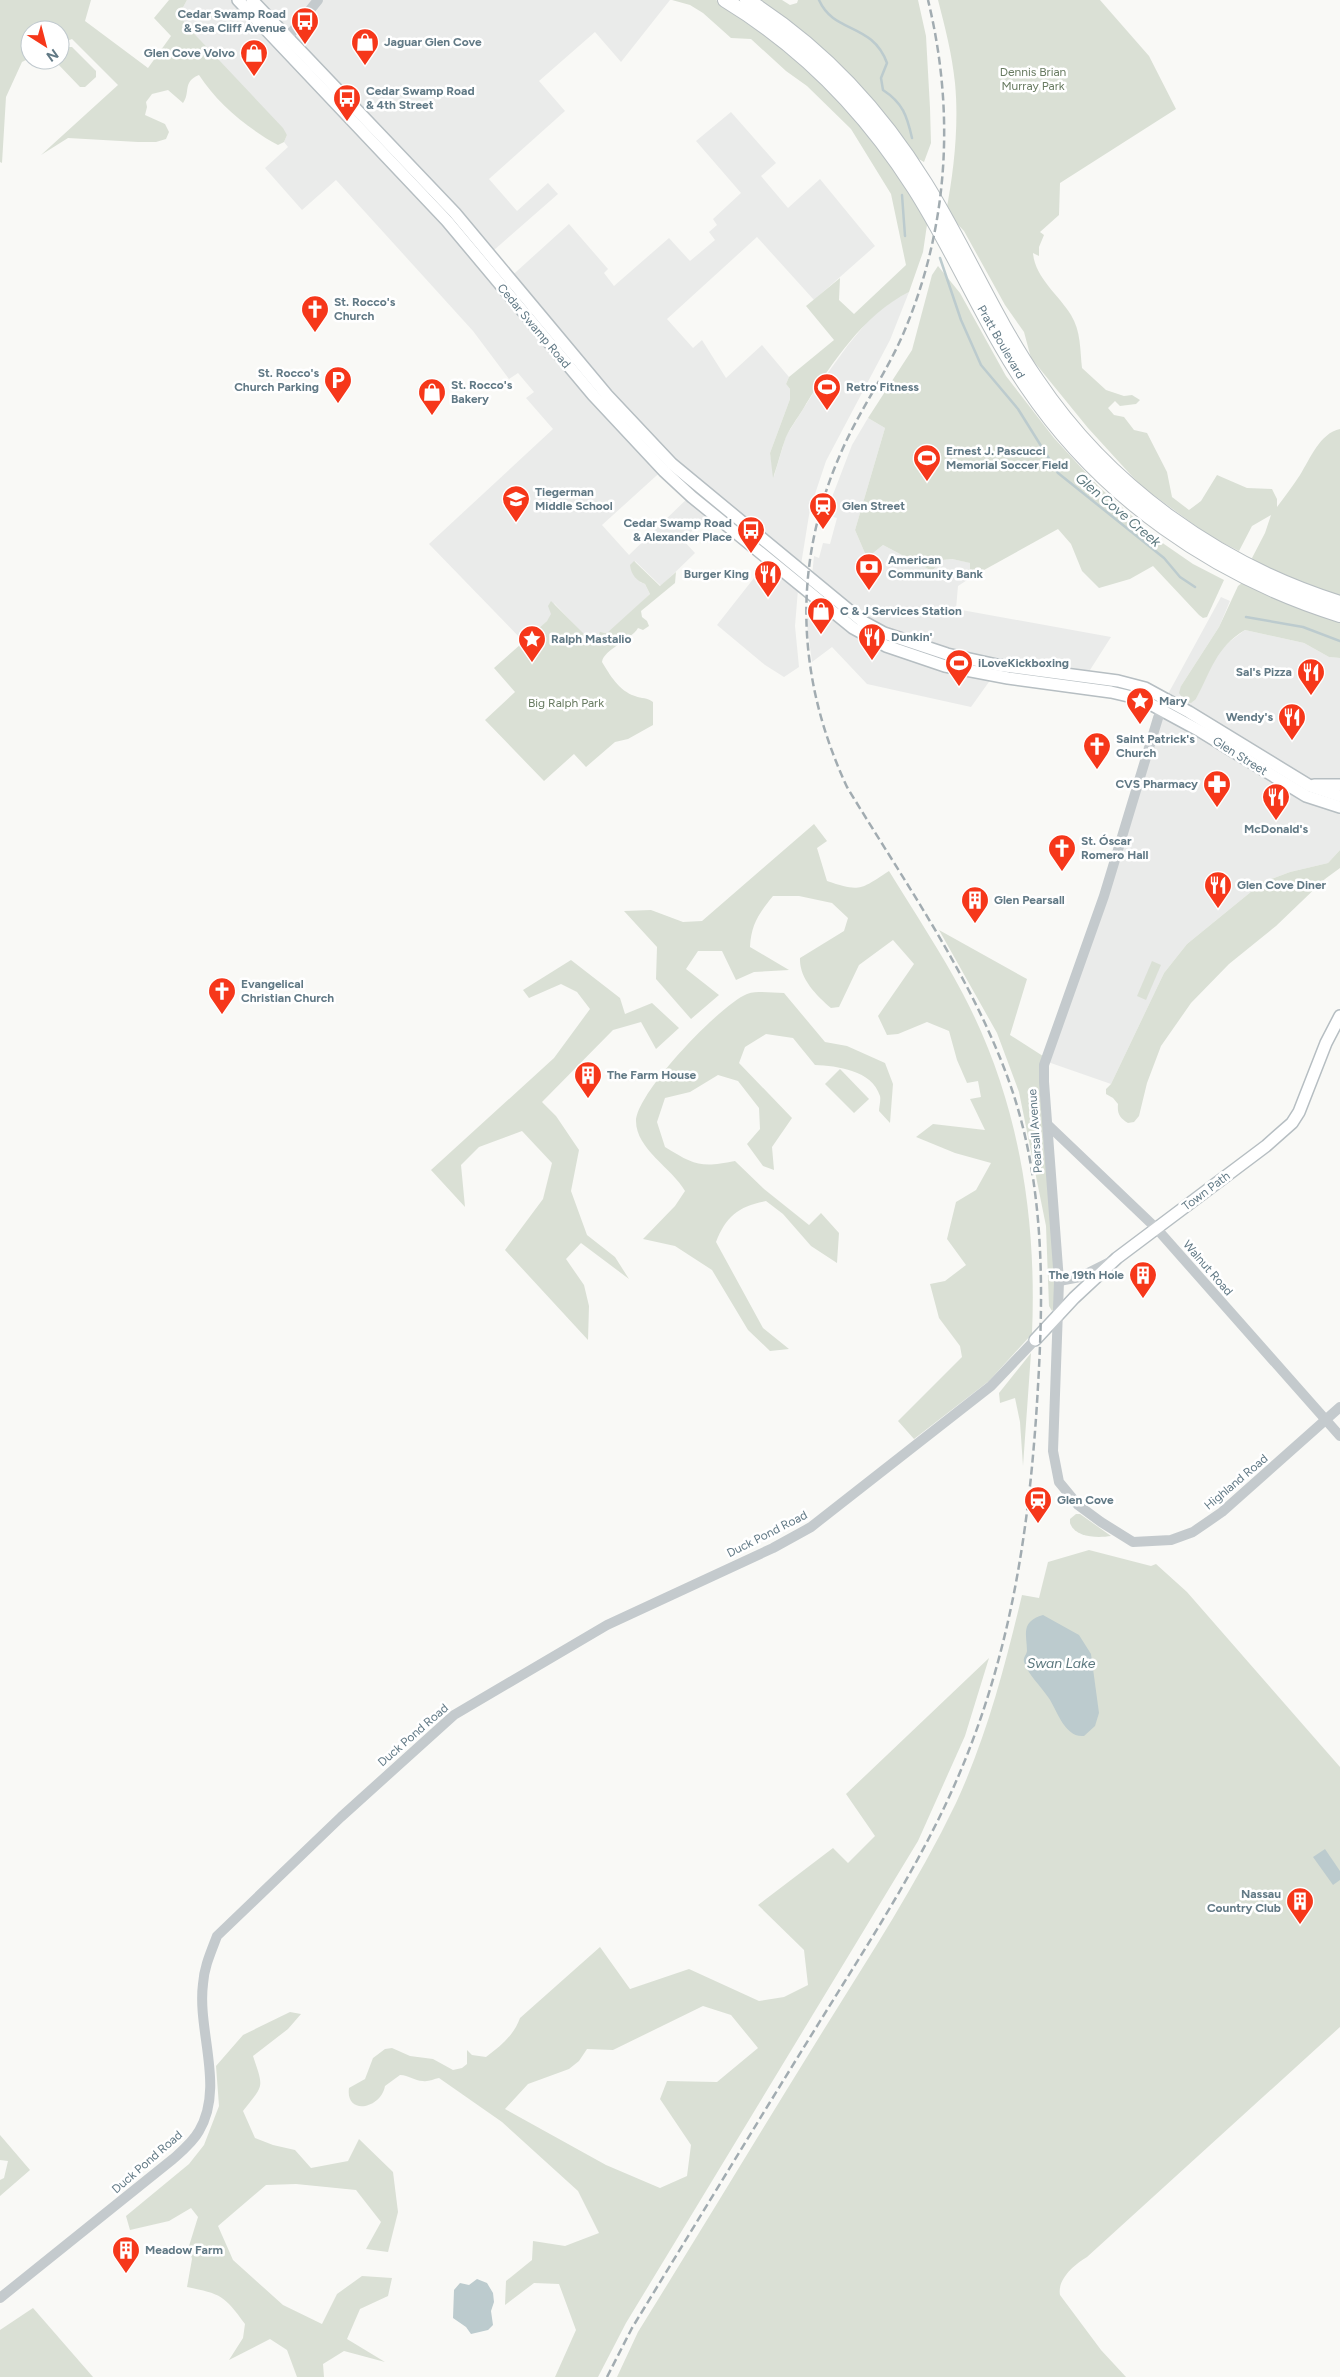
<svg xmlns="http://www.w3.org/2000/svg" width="1340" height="2377" font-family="Figtree,sans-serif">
<rect width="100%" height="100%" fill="#f9f9f6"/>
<g fill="#eaebea" fill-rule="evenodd">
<path d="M187,0H670L621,62L595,32L539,81L565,111L489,179L517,211L548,183L558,194L485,258L506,281L569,224L608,269L604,273L614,286L669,238L690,261L715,240L709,232L717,225L713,219L741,193L696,141L731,112L776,163L761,176L788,208L820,179L875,246L814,300L757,237L667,319L693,348L702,340L726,378L762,345L789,377L786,384L790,389V399L770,453L774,476L786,436L814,392L848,345L872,316L895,299L909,292L890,340L826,461L810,509L799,577L795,626L799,667L784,677L765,665L717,625L772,555L715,508L683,540L695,553L661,586L635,561L640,582L645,584L650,594L615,628L607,633L603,632L598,634L593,642L585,636L554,603L557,612L524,642L429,544L553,429L526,398L534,392L518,373L509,379L473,331L336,180L302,210L265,168L288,147L284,142L287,135L185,24L180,13ZM666,467L693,493L629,555L602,525Z"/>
<path d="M868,418L885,428L855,530L867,558L883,545L932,571L942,560L952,559L971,563L972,574L975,575L958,586L956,609L1111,637L1083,681L993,669L991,679L971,707L867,684L832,647L812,662L807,625L814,556L819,558L823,543L830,544L837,518L830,516L832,506L829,505L852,445Z"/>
<path d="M1221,597L1230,601L1219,627L1181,686L1196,699L1216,655L1229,642L1245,630L1304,643L1329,657L1340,658V850L1328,863L1290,872L1263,882L1187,944L1164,973L1111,1084L1045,1061L1162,705Z"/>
</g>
<g fill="#dae0d5" fill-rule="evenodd">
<path d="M0,0H91L85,21L148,68L171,36L154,18L169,0H187L180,13L185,24L283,128L287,135L284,142L278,145C248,129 217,103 199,75C182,82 191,92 183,103L168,90L152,94L146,102L147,107L145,115L165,124L169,132L166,139L156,142H138L68,138L41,155L118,85L72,39L60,44V30H30V58L22,62L6,97L2,163L0,162Z"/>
<path d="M672,0H716L752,20L861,118L928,218L923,252L909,292C863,315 833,362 806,404C800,415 791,426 786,437C781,450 778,464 773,478L770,453L790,399V389L786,384L789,377L834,340L806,306L840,278L839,300L854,314L906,265L891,194L851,129L807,86L786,71L751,39L731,38L703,13L690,5Z"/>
<path d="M752,0H782L790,5L797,3L798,0H918L926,36L930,108L931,143L924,162L915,157Z"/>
<path d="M938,0H1100L1149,56L1176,109L1060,183L1059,215L1040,232L1044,235L1039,247V256L1033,253C1035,278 1059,295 1071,315C1081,331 1080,350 1082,368L1106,390L1124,396L1132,395L1140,400L1136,404L1120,406L1115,401L1108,408L1114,415L1124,417L1134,430L1147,433L1167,472L1172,497L1189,510L1201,501L1217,475L1247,488L1272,489L1277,499V507C1285,496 1293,486 1300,475C1310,459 1320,433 1340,429V599L1255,563L1252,558L1265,533L1271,515L1252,526L1239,551L1211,537L1141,486L1088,428L1031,358L1024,332L1005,305L964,231L946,212C954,171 959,125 955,83C952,54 945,27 938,0Z"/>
<path d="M67,47H72L96,71V77L85,87H80L56,62L60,60V54Z"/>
<path d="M938,266L960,293L1006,376L1054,438L1099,487L1164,544L1193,564L1224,580L1207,617L1203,618L1199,615L1153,566L1130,579L1099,588L1082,571L1071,544L1058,529L975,575L970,569V563L952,559L942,560L932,571L883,545L867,558L855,530L885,428L868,418L912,350L932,275Z"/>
<path d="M634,561L660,586L676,572L675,583L641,611L642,617L647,621L649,626L643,630L638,628C630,641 604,649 602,662C610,675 619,691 635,696C642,699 647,697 653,702V725L628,739L615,742L586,767L574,754L544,781L485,720L515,692L494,668L547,621L551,614L548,606L551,601L591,641L596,640L600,632L607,633L650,594L645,584C637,581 631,575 630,565Z"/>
<path d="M1243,582L1340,622V658L1329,657L1304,643L1245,630C1216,647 1211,671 1196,699L1191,703L1185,702L1179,693L1181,686L1219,627L1238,586Z"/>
<path d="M814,824L827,841L817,848L827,881C860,892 860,890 889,871C914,912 941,952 963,994C1019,1100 1037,1217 1032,1334L989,1381L914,1439L898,1421L962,1357L960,1346L939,1318L930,1284L945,1281L966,1265L947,1239L956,1202L976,1190L991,1163L955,1153L916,1137L933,1124L985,1130L970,1099L981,1097L978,1081L967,1083L957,1060L949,1031L927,1022L898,1034L887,1035L878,1016L914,964L893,940L859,965L839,1007L831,1008C816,995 799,978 800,958L844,931L848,918L832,903L799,896H773C759,913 751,925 750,947L789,970L754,972L736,980L722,951H698L686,969L719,995L691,1019L656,979L657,947L624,911L651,910L683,922L702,921Z"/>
<path d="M1340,850V868L1325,879L1276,926L1229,964L1191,1003L1161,1046L1147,1083L1139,1116L1134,1122L1128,1123C1120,1118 1117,1114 1118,1104L1113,1098L1106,1094V1089L1111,1084L1164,973L1187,944L1263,882L1290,872L1328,863Z"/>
<path d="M939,930L1027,979L1010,1035L1046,1058L1055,1308L1052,1311L1049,1306L1046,1226L1019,1092L997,1033Z"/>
<path d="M571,960L620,998L625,1014L652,1003L679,1028L656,1049L641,1022L613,1030L542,1102L556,1116L579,1150L571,1191L587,1235L615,1257L629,1279L581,1243L566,1259L584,1285L589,1306L588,1340L505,1250L543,1199L552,1163L522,1131L479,1147L461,1165L465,1207L431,1170L554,1058L590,1009L577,992L561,984L529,998L523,990Z"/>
<path d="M1152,961L1161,965L1146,1000L1137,996Z"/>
<path d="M762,992L784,993L825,1042L847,1046L885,1063L893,1084L890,1123L879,1111C879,1107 881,1100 880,1096C872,1070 837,1066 815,1065L793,1038L766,1034L745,1047L739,1063L792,1118L772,1147L774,1170L763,1166L747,1144L760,1129L759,1108L738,1081L718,1075L690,1092L665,1098L657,1122L665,1147C694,1165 701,1168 735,1161L764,1189L809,1225L821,1213L839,1233L837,1263L811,1246L783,1214L766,1201C739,1206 726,1216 716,1242L763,1328L789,1349L770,1351L748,1330L712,1270L675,1246L643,1239L675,1206L685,1191C672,1168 636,1149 636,1121C637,1092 720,1005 747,994C752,992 758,992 762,992Z"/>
<path d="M840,1069L869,1099L854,1113L825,1084Z"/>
<path d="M1031,1353L1023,1466L1020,1422L1015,1398L1000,1403L999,1393Z"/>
<path d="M1076,1514H1080L1111,1536C1098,1538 1075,1538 1070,1523V1519Z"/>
<path d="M1089,1550L1151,1566L1156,1564L1187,1592L1340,1767V2027L1087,2257C1075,2264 1057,2279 1060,2295L1101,2350L1126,2377H617L638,2332C700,2232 761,2131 823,2031C869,1957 918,1882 956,1803C987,1736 1005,1666 1022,1595L1039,1598L1048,1562Z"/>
<path d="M989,1658L965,1736L918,1841L626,2323L598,2377H555L576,2330L559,2284L534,2283L505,2305L506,2281L532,2260L533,2241L565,2246L599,2233L578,2191L502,2122L439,2078C434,2079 428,2082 423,2081C414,2081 409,2075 400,2075L385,2086C381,2109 345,2116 349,2088L365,2079L373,2058L385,2049L392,2048L410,2056L433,2059L453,2070L462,2068L467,2064V2050L472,2055L486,2057C501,2046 514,2035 520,2018L600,1947L630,1989L689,1969L759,2001L784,1997L808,1985L804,1950L758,1905L833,1848L848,1863L875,1836L846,1794ZM703,2006L731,2015L758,2048L717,2082L667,2081L660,2099L691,2145L687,2176L660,2188L606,2165L505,2109L528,2084L569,2069L579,2061L587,2049L613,2050Z"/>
<path d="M290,2012L301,2014L288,2029L253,2056C264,2089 264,2084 243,2111L255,2138L273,2145L295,2150L311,2168L348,2161L359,2139L393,2172L398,2212L388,2252L366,2249L381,2222L356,2190L296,2184L266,2185L218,2226L233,2260L283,2305L322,2324L337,2294L362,2276L392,2278L388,2296L360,2309L347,2339L385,2362L344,2351L323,2364L324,2377H297L287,2350L270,2339L229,2360L243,2338L245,2324C224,2295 221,2294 187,2287L192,2259L189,2246L198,2217L191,2208L169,2221L130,2230L126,2216L189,2164L204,2145L219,2106L216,2066L243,2035Z"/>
<path d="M0,2135L30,2170L0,2196V2180L4,2178L8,2161L0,2160Z"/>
<path d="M33,2308L93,2377H0V2330Z"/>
</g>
<g fill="#bccbce">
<path d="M1043,1615L1079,1635L1091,1654L1099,1713L1095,1726L1084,1736C1064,1738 1057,1709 1048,1697C1040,1685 1029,1676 1024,1662C1023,1657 1026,1656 1027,1651C1027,1634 1020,1622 1043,1615Z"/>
<path d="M1325,1849L1340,1871V1880L1333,1885L1313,1857Z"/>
<path d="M477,2279L487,2283L493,2293L494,2302L491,2311L493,2325L488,2330L471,2334L466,2327L453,2318L454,2290L460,2283L469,2285Z"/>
</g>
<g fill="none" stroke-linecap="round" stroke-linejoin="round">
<g stroke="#bccbce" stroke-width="2.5">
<path d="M819,0C834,34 872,22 887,63L881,78L883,90C903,103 907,116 912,138"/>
<path d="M902,195L905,236"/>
<path d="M940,258L961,320L981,365L1018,409L1058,473L1164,558L1180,577L1195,587"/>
<path d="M1246,617L1303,627L1340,641"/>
</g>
<g stroke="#b6bec2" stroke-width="14">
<g id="secondary">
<path d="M238,0L447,221L593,395L664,471L692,497L853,628L886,646L945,666L1008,678L1111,692L1141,699L1200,731L1306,796L1340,807"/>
<path d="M252,0L455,213L607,395L672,464L862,621L884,633L947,654L997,665L1118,681L1145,688L1189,712L1310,786L1340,796"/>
<path d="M1314,785H1340"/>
<path d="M1035,1340L1074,1298L1117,1258L1266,1146L1292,1123L1299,1112L1326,1043L1340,1016"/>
</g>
</g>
<g stroke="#b7bec1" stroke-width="16">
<g id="primary">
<path d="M725,0C804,48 865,111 914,188C955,252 984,324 1027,387C1101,497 1214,576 1340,615"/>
<path d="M747,0C820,46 880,110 925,183C965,247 994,318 1037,380C1108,486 1218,565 1340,603"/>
</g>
</g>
<g stroke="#c4cacd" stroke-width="10">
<path d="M284,42L318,0"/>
<path d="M1167,699L1158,718L1104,896L1044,1065V1082L1059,1281L1053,1451L1059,1482L1078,1505L1101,1522L1133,1542L1171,1540L1193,1532L1222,1512L1340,1407"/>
<path d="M1048,1125L1157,1229L1340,1436"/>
<path d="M1059,1281L1080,1277L1110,1262"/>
<path d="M0,2298L173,2159C182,2151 193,2142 199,2131C225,2087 197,2031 203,1984C204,1967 211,1952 217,1936L341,1817L454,1715L607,1625L773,1548L811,1527L991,1386L1035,1340"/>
</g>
<use href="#secondary" stroke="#fff" stroke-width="11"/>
<use href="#primary" stroke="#fff" stroke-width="14"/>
<path stroke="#a2acb1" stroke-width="2.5" stroke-dasharray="8 4" stroke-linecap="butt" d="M607,2377L632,2328C695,2225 758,2121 822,2018C876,1931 932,1846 969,1750C1015,1632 1031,1511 1038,1386C1044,1284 1044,1181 1010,1084C972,977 905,883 847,787C795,675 792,561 843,448C861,408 887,372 904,332C949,226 955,111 928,0"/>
</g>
<defs>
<g id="bus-pin" transform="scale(1.4375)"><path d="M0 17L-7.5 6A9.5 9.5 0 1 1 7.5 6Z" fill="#f6371a" stroke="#fff"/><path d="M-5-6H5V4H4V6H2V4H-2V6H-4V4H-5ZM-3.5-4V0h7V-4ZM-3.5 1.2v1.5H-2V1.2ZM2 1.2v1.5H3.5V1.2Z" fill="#fff"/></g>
<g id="shop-pin" transform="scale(1.4375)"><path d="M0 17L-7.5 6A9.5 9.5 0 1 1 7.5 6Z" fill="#f6371a" stroke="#fff"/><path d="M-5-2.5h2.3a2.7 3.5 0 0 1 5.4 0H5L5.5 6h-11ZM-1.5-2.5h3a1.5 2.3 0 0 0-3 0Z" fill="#fff"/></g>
<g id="church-pin" transform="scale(1.4375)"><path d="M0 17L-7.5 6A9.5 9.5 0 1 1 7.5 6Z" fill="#f6371a" stroke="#fff"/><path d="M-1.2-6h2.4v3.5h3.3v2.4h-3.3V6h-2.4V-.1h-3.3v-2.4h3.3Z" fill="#fff"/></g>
<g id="parking-pin" transform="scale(1.4375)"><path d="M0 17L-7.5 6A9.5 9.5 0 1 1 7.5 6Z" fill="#f6371a" stroke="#fff"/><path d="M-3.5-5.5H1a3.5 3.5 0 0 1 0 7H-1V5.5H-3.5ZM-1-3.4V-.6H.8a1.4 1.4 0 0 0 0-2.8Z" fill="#fff"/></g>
<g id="stadium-pin" transform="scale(1.4375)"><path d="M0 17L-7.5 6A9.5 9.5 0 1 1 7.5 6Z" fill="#f6371a" stroke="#fff"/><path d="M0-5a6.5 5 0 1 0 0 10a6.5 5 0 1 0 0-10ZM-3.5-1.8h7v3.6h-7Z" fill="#fff"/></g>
<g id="school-pin" transform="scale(1.4375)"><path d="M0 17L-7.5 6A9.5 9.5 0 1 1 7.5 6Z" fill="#f6371a" stroke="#fff"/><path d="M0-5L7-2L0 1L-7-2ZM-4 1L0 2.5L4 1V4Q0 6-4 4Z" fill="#fff"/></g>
<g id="station-pin" transform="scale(1.4375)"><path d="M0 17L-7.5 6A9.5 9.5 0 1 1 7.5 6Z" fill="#f6371a" stroke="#fff"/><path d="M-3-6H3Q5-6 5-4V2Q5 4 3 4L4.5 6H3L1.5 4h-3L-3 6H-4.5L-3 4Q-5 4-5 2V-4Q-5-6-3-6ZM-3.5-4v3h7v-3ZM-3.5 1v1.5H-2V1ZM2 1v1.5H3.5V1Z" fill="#fff"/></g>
<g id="bank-pin" transform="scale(1.4375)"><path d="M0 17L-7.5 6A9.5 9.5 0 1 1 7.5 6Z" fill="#f6371a" stroke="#fff"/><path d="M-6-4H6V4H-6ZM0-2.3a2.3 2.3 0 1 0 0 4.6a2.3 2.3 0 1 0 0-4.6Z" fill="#fff"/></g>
<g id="restaurant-pin" transform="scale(1.4375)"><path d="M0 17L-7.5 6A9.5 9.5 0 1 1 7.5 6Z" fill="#f6371a" stroke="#fff"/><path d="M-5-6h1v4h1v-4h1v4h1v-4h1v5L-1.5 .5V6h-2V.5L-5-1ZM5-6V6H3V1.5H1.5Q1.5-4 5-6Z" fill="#fff"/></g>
<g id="sight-pin" transform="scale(1.4375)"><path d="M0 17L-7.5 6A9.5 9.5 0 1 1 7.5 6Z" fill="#f6371a" stroke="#fff"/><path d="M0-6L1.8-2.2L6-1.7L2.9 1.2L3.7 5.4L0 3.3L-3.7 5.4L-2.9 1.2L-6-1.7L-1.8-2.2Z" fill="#fff"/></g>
<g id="pharmacy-pin" transform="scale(1.4375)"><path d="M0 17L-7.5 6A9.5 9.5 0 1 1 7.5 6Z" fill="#f6371a" stroke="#fff"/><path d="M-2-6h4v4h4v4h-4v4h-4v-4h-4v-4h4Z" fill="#fff"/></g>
<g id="building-pin" transform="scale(1.4375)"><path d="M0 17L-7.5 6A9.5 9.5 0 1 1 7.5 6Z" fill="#f6371a" stroke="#fff"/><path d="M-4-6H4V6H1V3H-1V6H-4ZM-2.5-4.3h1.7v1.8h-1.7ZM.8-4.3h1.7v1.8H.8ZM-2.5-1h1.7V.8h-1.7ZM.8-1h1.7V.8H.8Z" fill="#fff"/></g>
</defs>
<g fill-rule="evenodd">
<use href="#bus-pin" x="305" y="21"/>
<use href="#shop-pin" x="365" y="42"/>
<use href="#shop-pin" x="254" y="53"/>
<use href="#bus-pin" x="347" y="98"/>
<use href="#church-pin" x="315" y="309"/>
<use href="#parking-pin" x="338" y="380"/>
<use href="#stadium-pin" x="827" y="387"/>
<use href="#shop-pin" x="432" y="392"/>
<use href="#stadium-pin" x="927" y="458"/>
<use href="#school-pin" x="516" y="499"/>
<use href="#station-pin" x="823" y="506"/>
<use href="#bus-pin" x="751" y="530"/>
<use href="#bank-pin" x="869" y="567"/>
<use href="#restaurant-pin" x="768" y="574"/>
<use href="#shop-pin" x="821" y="611"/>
<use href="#restaurant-pin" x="872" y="637"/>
<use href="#sight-pin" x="532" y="639"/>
<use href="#stadium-pin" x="959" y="663"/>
<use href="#restaurant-pin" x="1311" y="672"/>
<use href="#sight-pin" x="1140" y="701"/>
<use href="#restaurant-pin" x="1292" y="717"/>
<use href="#church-pin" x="1097" y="746"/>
<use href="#pharmacy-pin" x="1217" y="784"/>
<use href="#restaurant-pin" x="1276" y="797"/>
<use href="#church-pin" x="1062" y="848"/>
<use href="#restaurant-pin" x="1218" y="885"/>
<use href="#building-pin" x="975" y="900"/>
<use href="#church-pin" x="222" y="991"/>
<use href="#building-pin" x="588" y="1075"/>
<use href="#building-pin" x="1143" y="1275"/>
<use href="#station-pin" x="1038" y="1500"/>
<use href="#building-pin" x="1300" y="1901"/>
<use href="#building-pin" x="126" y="2250"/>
</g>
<g text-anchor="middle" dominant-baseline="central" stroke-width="5" stroke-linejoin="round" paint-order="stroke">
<g font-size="12" font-weight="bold" fill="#617985" stroke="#fff" text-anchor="start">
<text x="286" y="14" text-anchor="end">Cedar Swamp Road<tspan x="286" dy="14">&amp; Sea Cliff Avenue</tspan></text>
<text x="384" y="42">Jaguar Glen Cove</text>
<text x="235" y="53" text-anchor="end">Glen Cove Volvo</text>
<text x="366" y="91">Cedar Swamp Road<tspan x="366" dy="14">&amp; 4th Street</tspan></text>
<text x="334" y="302">St. Rocco's<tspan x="334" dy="14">Church</tspan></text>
<text x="319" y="373" text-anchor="end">St. Rocco's<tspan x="319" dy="14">Church Parking</tspan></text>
<text x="451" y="385">St. Rocco's<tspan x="451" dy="14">Bakery</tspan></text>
<text x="846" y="387">Retro Fitness</text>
<text x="946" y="451">Ernest J. Pascucci<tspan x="946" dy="14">Memorial Soccer Field</tspan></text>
<text x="535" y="492">Tiegerman<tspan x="535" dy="14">Middle School</tspan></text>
<text x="842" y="506">Glen Street</text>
<text x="732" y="523" text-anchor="end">Cedar Swamp Road<tspan x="732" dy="14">&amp; Alexander Place</tspan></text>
<text x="888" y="560">American<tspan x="888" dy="14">Community Bank</tspan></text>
<text x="749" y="574" text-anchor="end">Burger King</text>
<text x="840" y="611">C &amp; J Services Station</text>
<text x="891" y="637">Dunkin'</text>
<text x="551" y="639">Ralph Mastalio</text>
<text x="978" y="663">iLoveKickboxing</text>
<text x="1292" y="672" text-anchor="end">Sal's Pizza</text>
<text x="1159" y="701">Mary</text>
<text x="1273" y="717" text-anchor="end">Wendy's</text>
<text x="1116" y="739">Saint Patrick's<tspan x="1116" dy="14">Church</tspan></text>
<text x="1198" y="784" text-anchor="end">CVS Pharmacy</text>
<text x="1276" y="829" text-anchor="middle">McDonald's</text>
<text x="1081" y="841">St. Óscar<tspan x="1081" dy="14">Romero Hall</tspan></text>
<text x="1237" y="885">Glen Cove Diner</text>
<text x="994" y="900">Glen Pearsall</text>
<text x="241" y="984">Evangelical<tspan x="241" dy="14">Christian Church</tspan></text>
<text x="607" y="1075">The Farm House</text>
<text x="1124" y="1275" text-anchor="end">The 19th Hole</text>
<text x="1057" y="1500">Glen Cove</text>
<text x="1281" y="1894" text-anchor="end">Nassau<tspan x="1281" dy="14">Country Club</tspan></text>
<text x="145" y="2250">Meadow Farm</text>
</g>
<g font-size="12" fill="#687b61" stroke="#fff">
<text x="1033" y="72">Dennis Brian<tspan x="1033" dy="14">Murray Park</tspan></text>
<text x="566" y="703">Big Ralph Park</text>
</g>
<g font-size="12" fill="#617985" stroke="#fff">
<text transform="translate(534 326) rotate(50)">Cedar Swamp Road</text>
<text transform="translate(1001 342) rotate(60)">Pratt Boulevard</text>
<text transform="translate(1240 756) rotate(32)">Glen Street</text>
<text transform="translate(1035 1131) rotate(-94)">Pearsall Avenue</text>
<text transform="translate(1206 1191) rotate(-37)">Town Path</text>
<text transform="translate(1208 1268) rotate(49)">Walnut Road</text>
<text transform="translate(1236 1482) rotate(-40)">Highland Road</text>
<text transform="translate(767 1534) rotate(-27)">Duck Pond Road</text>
<text transform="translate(413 1735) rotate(-41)">Duck Pond Road</text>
<text transform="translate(147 2162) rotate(-41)">Duck Pond Road</text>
</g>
<g font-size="14" font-style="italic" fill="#5c787e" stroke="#fff">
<text transform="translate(1118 510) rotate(40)">Glen Cove Creek</text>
<text x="1061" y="1663">Swan Lake</text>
</g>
</g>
<g transform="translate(45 45) rotate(144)"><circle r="24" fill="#ffffff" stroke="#c0c9ce"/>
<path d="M0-4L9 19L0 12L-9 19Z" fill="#f6371a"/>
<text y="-8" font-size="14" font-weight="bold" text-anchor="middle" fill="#617985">N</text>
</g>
</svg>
